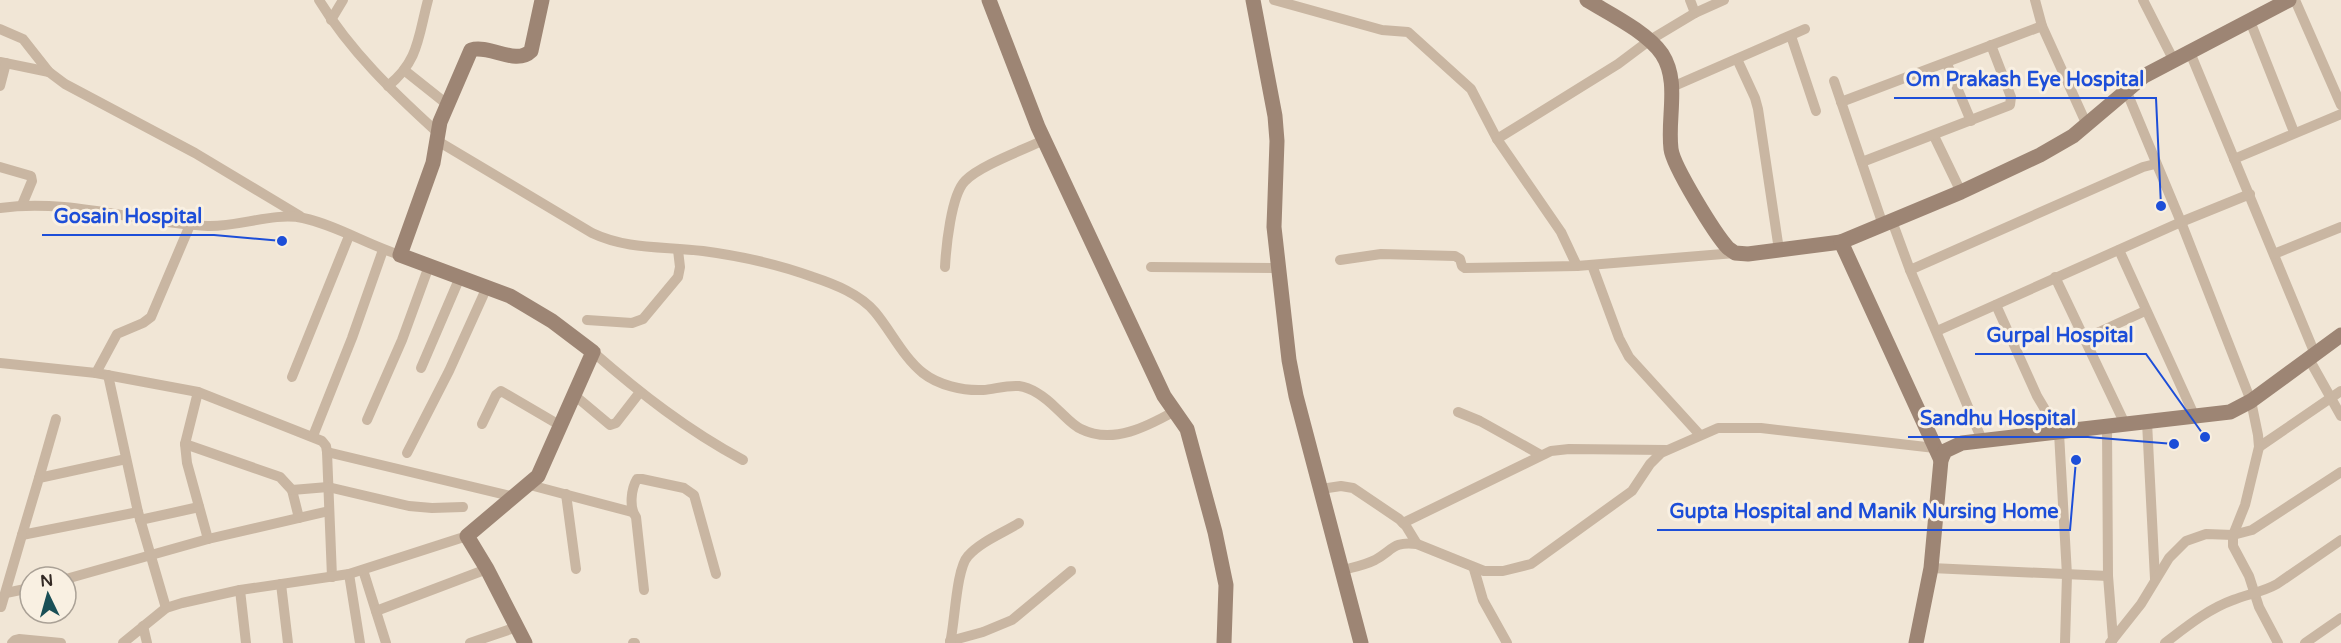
<svg xmlns="http://www.w3.org/2000/svg" width="2341" height="643" font-family="'Varela Round',sans-serif">
<rect width="100%" height="100%" fill="#f1e6d6"/>
<g fill="none" stroke-linecap="round" stroke-linejoin="round">
<g stroke="#c9b6a2" stroke-width="10">
<path d="M319,0C350,51 393,92 437,132"/>
<path d="M1274,0L1382,30L1408,32L1471,89L1497,139L1561,232L1577,266"/>
<path d="M1690,0L1695,13"/>
<path d="M2035,0L2042,26L2086,123"/>
<path d="M2143,0L2173,59"/>
<path d="M2295,0L2341,105"/>
<path d="M331,20L343,0"/>
<path d="M2250,21L2294,132"/>
<path d="M0,29L23,39L49,72L65,84L195,153L300,216"/>
<path d="M1791,36L1816,111"/>
<path d="M2189,50L2315,354"/>
<path d="M1737,59L1755,98L1758,109L1779,250"/>
<path d="M0,62L49,72"/>
<path d="M1947,64L1971,121"/>
<path d="M404,70L448,105"/>
<path d="M1834,81L1883,225"/>
<path d="M0,86L6,63"/>
<path d="M388,86C419,61 418,37 428,0"/>
<path d="M1672,87L1805,29"/>
<path d="M2126,90L2181,222L2251,401L2258,435L2259,447L2245,505L2233,535V546L2249,576L2259,607L2278,643"/>
<path d="M1841,102L2042,26"/>
<path d="M1934,136L1961,192"/>
<path d="M1497,139L1618,64L1650,40L1695,13L1724,0"/>
<path d="M436,140L592,233C628,250 664,246 703,251C740,256 778,264 813,277C834,284 860,294 875,312C891,331 903,357 923,373C938,385 963,391 983,390C995,389 1006,385 1019,386C1033,388 1047,399 1057,409C1065,416 1072,425 1081,429C1113,445 1148,426 1175,411"/>
<path d="M2234,159L2341,114"/>
<path d="M1862,162L2010,105L2011,97L1991,45"/>
<path d="M0,167L31,176L32,181L22,205"/>
<path d="M0,208C71,198 137,223 208,226C238,227 274,212 303,218C336,225 368,245 400,255"/>
<path d="M1892,221L1910,270L1982,440"/>
<path d="M2119,250L2195,417"/>
<path d="M2274,254L2341,227"/>
<path d="M1340,260L1381,254L1455,256L1460,259L1462,266L1465,268L1577,266L1735,253"/>
<path d="M1592,265L1619,338L1629,357L1700,435"/>
<path d="M945,267C946,248 951,195 965,181C979,166 1023,150 1044,140"/>
<path d="M1151,267L1279,268"/>
<path d="M1910,270L2143,167L2155,164"/>
<path d="M2055,277L2125,424"/>
<path d="M1996,305L2037,396L2059,433L2067,575L2065,643"/>
<path d="M587,320L632,323L643,319L678,277L680,267L678,250"/>
<path d="M1937,331L2181,222L2250,194"/>
<path d="M2084,339L2145,311"/>
<path d="M593,352C640,393 687,430 743,460"/>
<path d="M2309,359L2341,416"/>
<path d="M0,363L96,373L198,392L322,441L326,446L327,452L332,577"/>
<path d="M421,368L460,277"/>
<path d="M96,373L117,334L143,323L151,317L190,225"/>
<path d="M108,375L138,512L166,608"/>
<path d="M292,377L349,236"/>
<path d="M198,392L185,444L187,463L208,539"/>
<path d="M573,394L610,425L616,423L640,392"/>
<path d="M1458,412L1480,421L1541,455"/>
<path d="M367,420L402,340L429,266"/>
<path d="M2147,422L2155,579"/>
<path d="M482,424L496,395L501,391L561,426"/>
<path d="M2107,426L2108,576L2113,639"/>
<path d="M313,436L352,338L383,250"/>
<path d="M185,444L280,477L292,490L299,518"/>
<path d="M2259,447L2341,391"/>
<path d="M327,452L515,497"/>
<path d="M407,453L449,371L487,287"/>
<path d="M126,459L39,478L22,535L138,512"/>
<path d="M39,478L56,419"/>
<path d="M530,485L632,512"/>
<path d="M1321,489L1341,486L1353,488L1399,519L1406,526L1417,544"/>
<path d="M292,490L328,487L409,506L432,508L463,507"/>
<path d="M566,494L576,569"/>
<path d="M140,520L199,507"/>
<path d="M1403,523L1551,451L1569,449L1666,450"/>
<path d="M1931,568L2108,576"/>
<path d="M1474,569L1483,600L1507,643"/>
<path d="M363,570L386,643"/>
<path d="M1343,570C1354,567 1365,565 1375,560C1393,550 1393,541 1417,544L1484,571H1503L1531,564L1632,491L1650,464L1661,453L1718,428H1761L1935,448"/>
<path d="M349,574L360,643"/>
<path d="M66,579L208,539L329,511"/>
<path d="M281,584L288,643"/>
<path d="M240,590L246,643"/>
<path d="M644,590L636,517C629,508 631,489 637,479H642L684,488L694,495L716,574"/>
<path d="M6,593L30,588"/>
<path d="M1,607L22,535"/>
<path d="M376,611L487,569"/>
<path d="M143,626L147,643"/>
<path d="M950,641L983,632L1012,620L1071,571"/>
<path d="M12,643L15,640L19,639L61,643"/>
<path d="M123,643L166,608L182,603L240,590L349,574L467,536"/>
<path d="M470,643L517,627"/>
<path d="M633,643H635"/>
<path d="M950,643C955,623 956,569 968,556C980,542 1003,533 1019,523"/>
<path d="M2110,643L2141,604L2169,558L2186,541L2206,534L2233,535L2252,530L2341,472"/>
<path d="M2165,643C2186,627 2208,609 2233,600C2248,594 2263,592 2277,584L2341,540"/>
<path d="M2305,643L2341,618"/>
</g>
<g stroke="#9d8574" stroke-width="15">
<path d="M989,0L1038,127L1164,396L1187,429L1215,532L1226,585L1224,643"/>
<path d="M1253,0L1275,116L1277,141L1274,227L1289,360L1296,396L1361,643"/>
<path d="M1587,0C1610,14 1647,32 1662,54C1680,82 1667,117 1671,149C1673,166 1715,234 1728,248L1735,253L1748,254L1841,242"/>
<path d="M1941,460L1841,242L1961,192L2040,155L2073,136L2144,76L2289,0"/>
<path d="M525,643L487,569L467,536L538,476L593,352L552,321L510,296L400,255L433,163L440,122L471,50C489,44 516,66 531,51L542,0"/>
<path d="M1916,643L1931,568L1941,460L1945,451L1962,443L2230,412L2251,401L2341,335"/>
</g>
</g>
<path fill="none" stroke="#1d4ed8" stroke-width="2" d="M2161 206L2156 98H1894M282 241L214 235H42M2205 437L2146 354H1975M2174 444L2088 437H1908M2076 460L2070 530H1657"/>
<g fill="#1d4ed8" stroke="#f9f0e2" stroke-width="2">
<circle cx="2161" cy="206" r="6"/>
<circle cx="282" cy="241" r="6"/>
<circle cx="2205" cy="437" r="6"/>
<circle cx="2174" cy="444" r="6"/>
<circle cx="2076" cy="460" r="6"/>
</g>
<g font-size="20" text-anchor="middle" font-weight="bold" fill="#1d4ed8" stroke="#f9f0e2" stroke-width="6" stroke-linejoin="round" paint-order="stroke">
<text x="2025" y="86">Om Prakash Eye Hospital</text>
<text x="128" y="223">Gosain Hospital</text>
<text x="2060" y="342">Gurpal Hospital</text>
<text x="1998" y="425">Sandhu Hospital</text>
<text x="1864" y="518">Gupta Hospital and Manik Nursing Home</text>
</g>
<g transform="translate(48 595) rotate(355)"><circle r="28" fill="#f9f0e2" stroke="#aaa196" stroke-width="1.5"/>
<path d="M0-4.5L10 22L0 15L-10 22Z" fill="#1a4f56"/>
<text y="-9" font-size="16" font-weight="bold" text-anchor="middle" fill="#342a25">N</text>
</g>
</svg>
